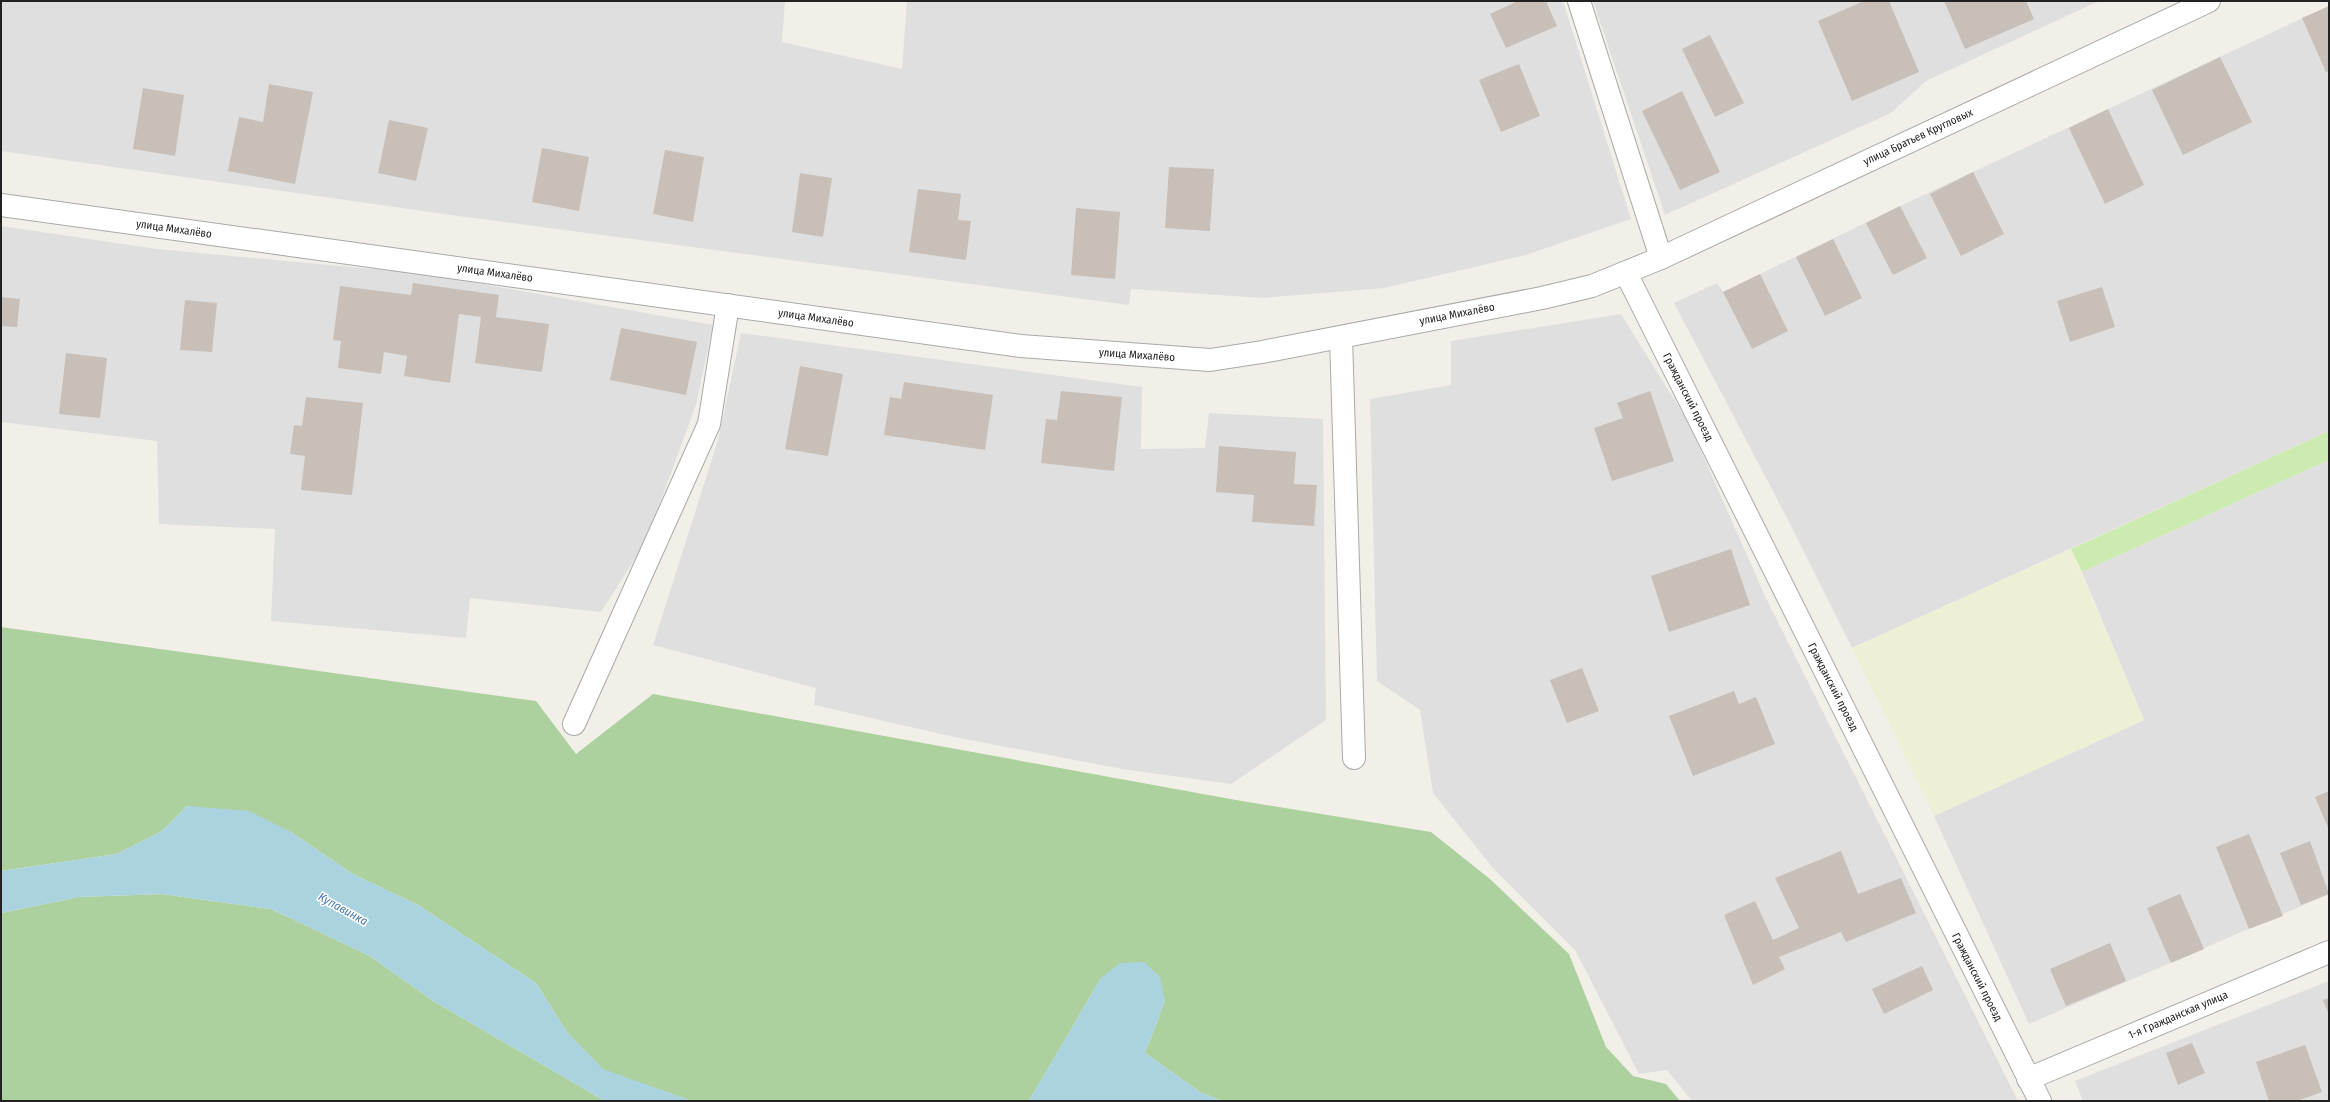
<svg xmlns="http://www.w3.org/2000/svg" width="2330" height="1102" font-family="'Fira Sans Condensed',sans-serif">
<rect width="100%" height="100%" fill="#f2efe9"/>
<g fill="#e0dfdf">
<path d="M1,1H785L782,42L902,69L907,1H1563L1631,219L1526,255L1384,288L1262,298L1131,289L1129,305L451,215L1,151Z"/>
<path d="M1593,1H2099L1926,81L1891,113L1665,215Z"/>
<path d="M2329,6V431L1852,648L1786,516L1674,303L1717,283L1723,292L1900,206Z"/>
<path d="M1,226L157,249L426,274L713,325L696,405L645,543L601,612L470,598L466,638L271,621L275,529L159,524L157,441L1,422Z"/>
<path d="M1621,314L1688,422L1765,596L2018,1101H1692L1667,1070L1639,1074L1575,950L1493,868L1433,793L1420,710L1377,681L1370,399L1451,385V341Z"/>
<path d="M741,333L1142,387L1141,449L1205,448L1209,413L1323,419L1326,720L1231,784L1122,769L959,738L814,705L816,688L653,645L718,440Z"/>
<path d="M2329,460V894L2029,1024L1934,816L2144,720L2082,572Z"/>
<path d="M2329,981V1101H2083L2075,1081Z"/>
</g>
<path fill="#eef0d5" d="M2071,549L2144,720L1934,816L1852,648Z"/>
<path fill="#cdebb0" d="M2329,431V460L2082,572L2071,549Z"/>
<g fill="#add19e">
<path d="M1,627L536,701L576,754L653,694L1236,800L1431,832L1490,879L1569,954L1606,1047L1633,1076L1666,1084L1680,1101H1222L1200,1092L1145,1053L1165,1001L1101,978L1029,1101H692L603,1070L567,1032L536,983L418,905L351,873L291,832L187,806L162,831L117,854L1,871Z"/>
<path d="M162,894L271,909L370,956L433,1001L605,1101H1V913L79,897Z"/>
</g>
<g fill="#aad3df">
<path d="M187,806L249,811L291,832L351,873L418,905L536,983L567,1032L603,1069L692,1101H605L433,1001L370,956L271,909L162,894L79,897L1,913V871L117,854L162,831Z"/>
<path d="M1144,962L1160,977L1165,1001L1145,1053L1200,1092L1222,1101H1029L1101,978L1120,963Z"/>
</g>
<g fill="#c7bfb8">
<path d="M1518,1H1546L1557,26L1506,48L1490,14Z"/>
<path d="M1864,1H1889L1919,72L1852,101L1818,21Z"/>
<path d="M1944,1H2026L2034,19L1965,49Z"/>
<path d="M2329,6V71L2326,72L2302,18Z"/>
<path d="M1710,35L1744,103L1715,117L1682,49Z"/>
<path d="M2220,57L2252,122L2183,155L2152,90Z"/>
<path d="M1519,64L1540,116L1501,132L1479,80Z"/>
<path d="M269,84L313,92L295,184L228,171L239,117L263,122Z"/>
<path d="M143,88L184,95L175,156L133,149Z"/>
<path d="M1682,91L1720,172L1680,190L1642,111Z"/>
<path d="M2108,109L2144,185L2105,204L2069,128Z"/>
<path d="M389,120L428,128L416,181L378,173Z"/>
<path d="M542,148L589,157L579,211L532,202Z"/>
<path d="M665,150L704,157L693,222L653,214Z"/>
<path d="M1169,167L1214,169L1210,231L1165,228Z"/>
<path d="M1973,172L2004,234L1961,256L1930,194Z"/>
<path d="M800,173L832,178L823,237L792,232Z"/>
<path d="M918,189L961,194L958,220L971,221L966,260L909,252Z"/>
<path d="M1900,206L1927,258L1893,275L1866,223Z"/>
<path d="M1076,208L1120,212L1115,279L1071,275Z"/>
<path d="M1833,239L1862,298L1825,316L1796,257Z"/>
<path d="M1760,274L1788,331L1752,349L1723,292Z"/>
<path d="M413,283L499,295L496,317L549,324L542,372L475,363L481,317L459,314L450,383L404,376L407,356L384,352L381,374L338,368L341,341L333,340L340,286L411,295Z"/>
<path d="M2102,287L2115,327L2070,342L2057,301Z"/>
<path d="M1,297L20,299L17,327L1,326Z"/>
<path d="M185,300L217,303L212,352L180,350Z"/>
<path d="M621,328L697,342L686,395L610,380Z"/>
<path d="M66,353L107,358L100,418L59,414Z"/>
<path d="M800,366L843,374L828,456L785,449Z"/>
<path d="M904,382L993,395L985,450L884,435L890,397L901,399Z"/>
<path d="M1061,391L1122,397L1114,471L1041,463L1046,419L1057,420Z"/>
<path d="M1650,391L1674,461L1612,481L1594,428L1623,418L1617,403Z"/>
<path d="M306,397L363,403L352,495L301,490L305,456L290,454L294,425L302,426Z"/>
<path d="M1219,446L1296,452L1294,484L1317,485L1314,526L1252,522L1254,495L1216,492Z"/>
<path d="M1731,549L1750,605L1669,632L1651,576Z"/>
<path d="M1582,668L1599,711L1567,723L1550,680Z"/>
<path d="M1734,691L1739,704L1756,697L1775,744L1693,776L1669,716Z"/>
<path d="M2329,791V830L2315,797Z"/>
<path d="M2249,834L2283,916L2249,929L2216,847Z"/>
<path d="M2310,841L2329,894L2301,905L2280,853Z"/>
<path d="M1841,851L1858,894L1901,878L1916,913L1846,942L1841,932L1779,957L1785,969L1753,985L1724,915L1755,901L1773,940L1799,928L1775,878Z"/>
<path d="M2180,894L2204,949L2171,963L2147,908Z"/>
<path d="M2110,943L2126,981L2066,1006L2050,969Z"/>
<path d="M1922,966L1933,990L1884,1014L1872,989Z"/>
<path d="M2329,998V1015L2323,1000Z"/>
<path d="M2192,1043L2205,1073L2178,1085L2166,1053Z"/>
<path d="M2305,1045L2322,1092L2297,1101H2269L2256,1062Z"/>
</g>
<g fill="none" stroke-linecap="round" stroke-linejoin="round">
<g stroke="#a9a9a9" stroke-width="24">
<g id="minor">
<path d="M1579,1L1661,258"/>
<path d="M1,205L1021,346L1210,360L1262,352L1542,298L1592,286L1661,258L2209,1"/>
<path d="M1626,273L2040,1101"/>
<path d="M1341,337L1354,758"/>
<path d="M574,724L709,424L728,305"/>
<path d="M2028,1079L2329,952"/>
</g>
</g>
<use href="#minor" stroke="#fff" stroke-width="22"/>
</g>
<g text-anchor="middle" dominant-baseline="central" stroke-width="3" stroke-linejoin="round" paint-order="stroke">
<g font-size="11" fill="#222" stroke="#fff">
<text transform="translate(1918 137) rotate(-25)">улица Братьев Кругловых</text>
<text transform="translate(174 229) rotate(8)">улица Михалёво</text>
<text transform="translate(495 273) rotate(8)">улица Михалёво</text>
<text transform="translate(1457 314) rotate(-11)">улица Михалёво</text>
<text transform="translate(816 318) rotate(8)">улица Михалёво</text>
<text transform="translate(1137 355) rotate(4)">улица Михалёво</text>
<text transform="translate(1688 397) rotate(63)">Гражданский проезд</text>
<text transform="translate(1833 687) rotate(63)">Гражданский проезд</text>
<text transform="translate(1977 977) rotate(63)">Гражданский проезд</text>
<text transform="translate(2178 1015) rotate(-23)">1-я Гражданская улица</text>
</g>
<g font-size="12" font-style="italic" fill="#4a7aab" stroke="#fff">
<text transform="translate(343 909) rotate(29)">Купавинка</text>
</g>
</g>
<rect width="2330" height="1102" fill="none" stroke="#222222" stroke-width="4"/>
</svg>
